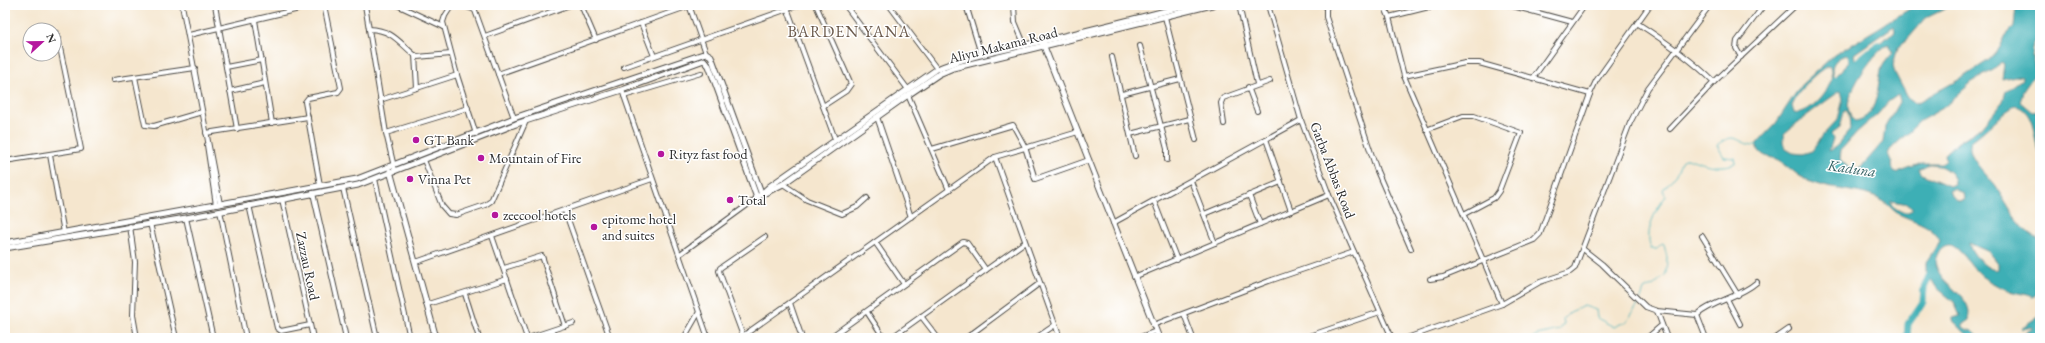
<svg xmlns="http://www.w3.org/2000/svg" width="2045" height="343" font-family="'EB Garamond',serif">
<rect width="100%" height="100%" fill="#fff"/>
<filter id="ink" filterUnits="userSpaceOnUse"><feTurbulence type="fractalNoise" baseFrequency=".025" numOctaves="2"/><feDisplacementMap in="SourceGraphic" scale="8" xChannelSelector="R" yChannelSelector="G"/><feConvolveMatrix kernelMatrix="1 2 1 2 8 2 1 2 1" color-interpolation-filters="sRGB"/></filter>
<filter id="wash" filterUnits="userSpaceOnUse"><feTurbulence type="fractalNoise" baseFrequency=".012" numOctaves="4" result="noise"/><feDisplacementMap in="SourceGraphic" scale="16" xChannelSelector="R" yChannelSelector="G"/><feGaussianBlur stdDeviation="0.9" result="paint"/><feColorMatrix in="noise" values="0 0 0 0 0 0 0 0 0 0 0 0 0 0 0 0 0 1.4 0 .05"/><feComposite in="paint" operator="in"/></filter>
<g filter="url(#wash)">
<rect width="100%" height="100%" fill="#f5e6ce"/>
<g fill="#3eafb5" stroke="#346d70" fill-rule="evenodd">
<path d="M1916,5H1953L1926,18L1907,40L1898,47L1893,65L1895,73L1907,96L1911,101L1916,103L1960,79L1989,60L1999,49L2006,35L2014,27L2016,5H2040V37C2024,50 2036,58 2035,74L2023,91L2020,102L2032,112L2040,111V159C2034,143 2036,111 2016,106C2005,109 1984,133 1971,141C1969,146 1970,151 1972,156C1977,166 1986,174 1993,183C2008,201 2017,230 2040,240V293L2032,297C2026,294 2021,294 2014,292C2005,290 1985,280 1979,274C1972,267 1957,243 1948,245C1940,246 1937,255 1935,261C1939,288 1973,292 1969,320L1963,324V327L1968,330L1973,331L1980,338C1965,338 1963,329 1953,321V318L1960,316L1954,302L1936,287L1926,271V262L1940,241C1932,225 1918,223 1903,216C1894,213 1889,204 1881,200C1860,189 1835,191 1813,183C1801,179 1790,168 1780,161C1770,155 1765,160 1757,148V143L1776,123L1801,85L1834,55ZM1894,26L1895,31L1859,60H1855L1854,54ZM1889,44L1893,52C1890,57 1885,61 1882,67C1876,86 1880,117 1855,121L1851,118C1850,114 1848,110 1848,106C1848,90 1875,50 1889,44ZM1848,55L1849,62L1834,77C1828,66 1837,56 1848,55ZM2001,62L2004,64L2002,79L2015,76L2022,77V79L2006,91L2003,101L1982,127L1957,143L1945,154L1946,160L1943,163H1922L1895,173L1893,172L1892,163L1888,154L1890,150L1920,121L1943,108L1972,82L1995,69ZM1828,66L1830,67C1831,71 1832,76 1831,80C1828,92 1808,116 1794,112L1792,105C1798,91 1814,73 1828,66ZM1841,91L1843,99L1838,119L1823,135L1812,151L1802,154L1793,153L1786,149C1783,144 1782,140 1784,134C1786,131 1837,92 1841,91ZM1898,95L1900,100L1885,127L1883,142L1862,166L1852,171L1840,159L1841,150L1857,132L1878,114L1888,102ZM1846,110L1849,115L1850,130L1835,148L1829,151L1833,139L1831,134L1840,127L1844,112ZM1929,164C1939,163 1956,173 1955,184L1949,186L1922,174L1919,169ZM1953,189L1963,193L1964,200L1959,201L1951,195L1949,191ZM1891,201L1909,204L1913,209C1905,216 1898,210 1891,205ZM1969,243L1989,252L1998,263V269L1995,270C1984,268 1971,253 1969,243Z"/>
<path d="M2040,315V338H2022L2024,334L2033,328L2032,327L2023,329L2021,328Z"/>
</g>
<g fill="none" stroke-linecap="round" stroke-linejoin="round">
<g stroke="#3eafb5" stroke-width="1">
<path d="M1641,299L1644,290L1654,285L1666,274L1667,257L1664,245L1662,244L1657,249H1651C1644,231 1655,211 1666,196L1663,190L1677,173L1682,160L1688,158C1702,164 1721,170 1735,163L1734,158L1724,157L1717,145C1738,129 1737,146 1757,145"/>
<path d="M1532,338L1537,335L1560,330L1564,323L1563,319L1570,312L1584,306L1596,310L1597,318L1614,327L1627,321L1640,302"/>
</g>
<g stroke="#3eafb5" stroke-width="7">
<path d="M1852,66L1878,45"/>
<path d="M1907,338L1908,324L1923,302L1924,288L1929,276"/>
</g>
</g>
</g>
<g filter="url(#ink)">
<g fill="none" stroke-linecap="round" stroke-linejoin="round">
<g stroke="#494743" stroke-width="6">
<g id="minor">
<path d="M182,5L220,204"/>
<path d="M215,5L237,129"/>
<path d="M365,5L386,133L395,171"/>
<path d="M397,5L444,27"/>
<path d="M452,5L445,16L443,22L457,75L476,134"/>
<path d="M461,5L475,10"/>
<path d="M473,5L514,118"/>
<path d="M581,5L596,40"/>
<path d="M689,5L706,53"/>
<path d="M786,5L835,139"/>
<path d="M816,5L851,84L846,91L823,106"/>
<path d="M845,5L907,88"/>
<path d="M889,5L937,69"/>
<path d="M966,5L981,54"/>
<path d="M1014,5L1015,22L1025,46"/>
<path d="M1239,5L1257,84"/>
<path d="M1268,5L1301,120L1329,195L1392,338"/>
<path d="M1328,5L1326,9V17L1377,171L1411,249"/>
<path d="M1384,5L1389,17L1404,76L1502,304"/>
<path d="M1509,5L1572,22"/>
<path d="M1165,17L1196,140"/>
<path d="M1389,17L1437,5"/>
<path d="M255,20L272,123"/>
<path d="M641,23L654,56"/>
<path d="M1637,23C1665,41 1691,59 1714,82"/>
<path d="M369,29C394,30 399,43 417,57L451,54"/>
<path d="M189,35L316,5"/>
<path d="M485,36L570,5"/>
<path d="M1140,46L1167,149V160"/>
<path d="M415,55L417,88"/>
<path d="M1112,57L1135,156"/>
<path d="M1741,57L1736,48L1737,41L1764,5"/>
<path d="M226,67L262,60"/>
<path d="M624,67L799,5"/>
<path d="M498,74L689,6"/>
<path d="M1404,76L1465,63H1479L1590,94"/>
<path d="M135,77L145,125L154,126L202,112"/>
<path d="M1533,78L1585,5"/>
<path d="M113,80L195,68"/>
<path d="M1248,87L1257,111"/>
<path d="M622,90L708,338"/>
<path d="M230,91L265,83"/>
<path d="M1122,94L1180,79"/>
<path d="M908,95L949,190"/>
<path d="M624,96L701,73"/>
<path d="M380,100L457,75"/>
<path d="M877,117L911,217"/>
<path d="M1224,124L1221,103L1223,98L1270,81"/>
<path d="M1670,129L1714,82L1796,5"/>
<path d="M1426,130L1463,116H1474L1521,133L1499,191L1494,198L1464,214"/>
<path d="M206,133L308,117"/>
<path d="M386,133L468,108"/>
<path d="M1130,134L1190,119"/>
<path d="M1266,139L1291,211"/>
<path d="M207,145L216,205"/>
<path d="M932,149L1013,125L1025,147L1035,179L1089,160"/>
<path d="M50,155L64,233"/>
<path d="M995,157L1060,338"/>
<path d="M424,160L442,206L449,214L456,215L485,205L491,201L526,121"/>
<path d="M5,161L81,149L57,33"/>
<path d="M375,179L410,338"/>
<path d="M1191,181L1215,243"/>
<path d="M783,184L807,200L842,214L857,207L867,198"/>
<path d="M320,185L305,102L308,98L338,92L341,88L324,5"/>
<path d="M343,188L377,338"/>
<path d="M313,193L346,338"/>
<path d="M1249,195L1260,224"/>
<path d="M282,199L313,338"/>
<path d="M1154,201L1177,260"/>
<path d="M249,205L277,328L281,331L310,325"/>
<path d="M220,211L246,338"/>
<path d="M565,211L610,338"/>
<path d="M1204,214L1281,182"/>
<path d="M186,218L213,338"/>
<path d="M150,223L176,338"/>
<path d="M1113,223L1301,120"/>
<path d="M130,226L135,262L133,315L137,338"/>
<path d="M492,236L527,338"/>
<path d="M1702,236L1738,295"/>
<path d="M875,242L904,284"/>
<path d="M1583,249L1602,264L1646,307L1657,311L1697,315L1706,338"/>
<path d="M680,254L757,198"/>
<path d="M416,262L652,179"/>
<path d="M504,268L542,256L565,326"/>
<path d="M1134,277L1329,195"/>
<path d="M1430,279L1443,277L1534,240L1540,234L1590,94L1596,81L1650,5"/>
<path d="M465,294L479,338"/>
<path d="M1727,299L1740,324"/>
<path d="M790,303L802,338"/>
<path d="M428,304L507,279"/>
<path d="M1657,311L1667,338"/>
<path d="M867,312L884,338"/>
<path d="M1184,314L1193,338"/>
<path d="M1697,315C1714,300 1739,298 1757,282"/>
<path d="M921,316L938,338"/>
<path d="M1153,325L1269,281L1354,252"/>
<path d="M743,336L719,271L720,268L765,237"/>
<path d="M418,338L435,334"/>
<path d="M528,338L573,323"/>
<path d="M684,338L699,312"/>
<path d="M740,338L995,157L1078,132"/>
<path d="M829,338L963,242L967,243L986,270"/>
<path d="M891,338L1025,242"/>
<path d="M966,338L1040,283"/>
<path d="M1036,338L1055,325"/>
<path d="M1138,338L1156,331"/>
<path d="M1303,338L1380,312"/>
<path d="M1407,338L1502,304L1540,282L1570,272L1575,268L1630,123L1648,88L1710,5"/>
<path d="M1585,338L1594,336L1597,338"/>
<path d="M1647,338L1662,325"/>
<path d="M1776,338L1789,329"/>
</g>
</g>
<g stroke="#494743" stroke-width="7">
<g id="tertiary">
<path d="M1043,44L1159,338"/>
<path d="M390,171L436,338"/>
<path d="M763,194L783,184L908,95L939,74L953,68L1212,5"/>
<path d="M5,243L357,179L514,118L706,53L711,56L762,195"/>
<path d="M5,248L186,218L358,185L516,124L622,90L704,60L709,66L757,198L770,186L937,69C966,57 995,52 1025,45C1080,33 1134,19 1189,5"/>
</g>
</g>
<use href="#minor" stroke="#fff" stroke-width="4"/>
<use href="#tertiary" stroke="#fff" stroke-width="5"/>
</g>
</g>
<g fill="#b5179e" stroke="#fff" stroke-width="1.5">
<circle cx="416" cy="140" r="4"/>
<circle cx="661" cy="154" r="4"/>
<circle cx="481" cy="158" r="4"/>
<circle cx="410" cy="179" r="4"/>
<circle cx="730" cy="200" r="4"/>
<circle cx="495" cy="215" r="4"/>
<circle cx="594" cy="227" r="4"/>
</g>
<g text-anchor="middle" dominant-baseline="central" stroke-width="3" stroke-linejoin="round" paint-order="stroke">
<g font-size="14" fill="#2b2b2b" stroke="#fff">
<text transform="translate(1003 45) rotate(-14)">Aliyu Makama Road</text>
<text transform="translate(1333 170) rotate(69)">Garba Abbas Road</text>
<text transform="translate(308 266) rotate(78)">Zazzau Road</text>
</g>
<g font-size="14" fill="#2b2b2b" stroke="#fff" text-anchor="start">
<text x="424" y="140">GT Bank</text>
<text x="669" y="154">Rityz fast food</text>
<text x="489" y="158">Mountain of Fire</text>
<text x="418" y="179">Vinna Pet</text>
<text x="738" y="200">Total</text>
<text x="503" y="215">zeecool hotels</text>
<text x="602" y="219">epitome hotel<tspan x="602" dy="16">and suites</tspan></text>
</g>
<g font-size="15" font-style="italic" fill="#336062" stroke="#fff">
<text transform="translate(1852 168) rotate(8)">Kaduna</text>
</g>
<g font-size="16" letter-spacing="1" fill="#6a594b" stroke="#fff">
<text x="849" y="31">BARDEN YANA</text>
</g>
</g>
<rect width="2045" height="343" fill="none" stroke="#fff" stroke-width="20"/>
<g transform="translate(42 42) rotate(68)"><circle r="19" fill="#ffffff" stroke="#aaaaaa"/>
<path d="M0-3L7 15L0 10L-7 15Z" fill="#b5179e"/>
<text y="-6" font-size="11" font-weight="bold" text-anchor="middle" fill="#2b2b2b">N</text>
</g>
</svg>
